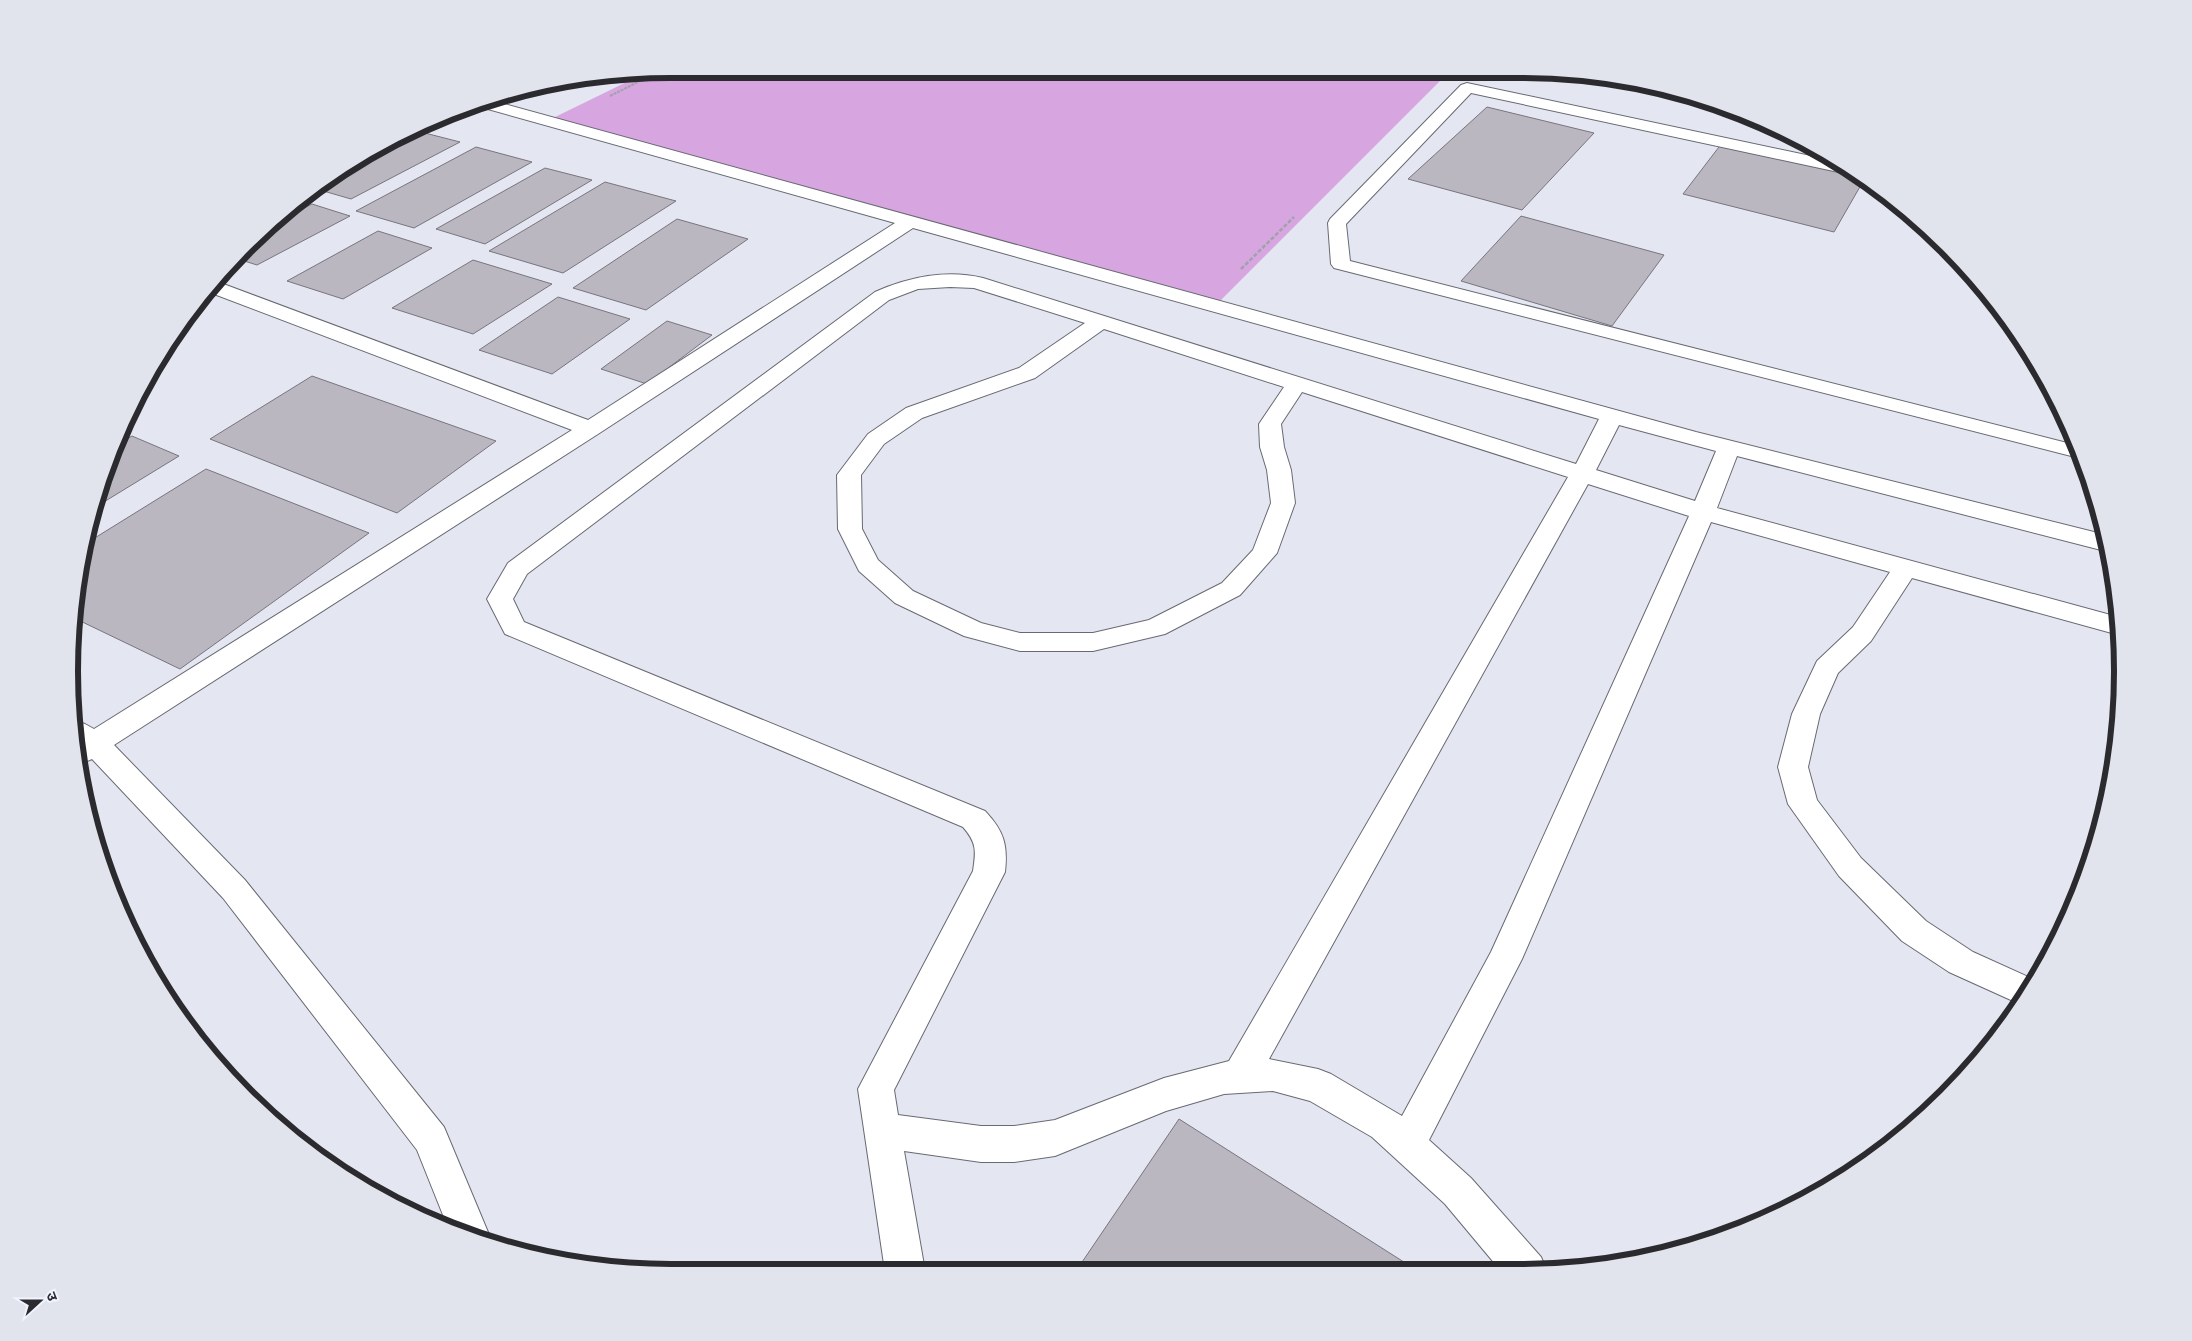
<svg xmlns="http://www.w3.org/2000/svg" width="2192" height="1341" font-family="'Fira Sans','Noto Sans Devanagari',sans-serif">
<rect width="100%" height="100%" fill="#e4e6f1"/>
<path fill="#d7a5df" d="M1450,71L1214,307L549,120L643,74Z"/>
<g fill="#bab7c1" stroke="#78757f">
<path d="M1487,107L1594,133L1522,210L1408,179Z"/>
<path d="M417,131L460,142L351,199L313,188L352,164Z"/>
<path d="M1722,143L1863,176L1865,178L1834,232L1683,194Z"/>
<path d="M476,147L532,162L414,228L356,211Z"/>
<path d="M545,168L592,180L485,244L436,229Z"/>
<path d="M605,182L676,201L563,273L489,251Z"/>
<path d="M312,204L350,216L257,265L238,259L274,223Z"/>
<path d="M1521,216L1664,255L1612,326L1461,281Z"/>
<path d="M677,219L748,239L646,310L573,288Z"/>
<path d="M378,231L432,248L343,299L287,281Z"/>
<path d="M473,260L552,284L473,334L392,308Z"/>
<path d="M558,297L630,319L552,374L479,350Z"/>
<path d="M667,321L712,335L647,384L601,369Z"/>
<path d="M312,376L496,441L397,513L210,439Z"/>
<path d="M132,436L179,456L94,508L101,477L113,447Z"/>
<path d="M206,469L369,533L180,669L72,617L74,592L85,544Z"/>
<path d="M1179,1119L1418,1271H1076Z"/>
</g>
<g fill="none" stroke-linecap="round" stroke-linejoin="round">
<g stroke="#686a73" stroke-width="2">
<g id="street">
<path d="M1550,70H1561L1715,101L1722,104L1716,106L1558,75L1553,73Z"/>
<path d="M1467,83L1839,162L1862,175L1857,176L1471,93L1346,224L1350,261L2079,446L2083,459L1334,268L1331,264L1328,223L1330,219L1461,85Z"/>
<path d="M486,99L1696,432L2106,535L2111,551L2109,552L1737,456L1717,508L2118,617L2119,635L1912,578L1871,641L1838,673L1820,714L1808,767L1817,800L1861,858L1926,921L1973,952L2035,980L2022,1005L1949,972L1902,941L1839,876L1788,804L1778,767L1792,714L1817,661L1853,627L1890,572L1711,522L1522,959L1429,1140L1471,1178L1541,1257L1547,1271H1501L1445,1204L1372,1137L1310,1101L1273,1091L1224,1094L1166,1111L1055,1156L1014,1162H981L904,1151L925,1271H885L858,1089L973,871C976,851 977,843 963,827L505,634L487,599L508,563L875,292C908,277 947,269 983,278L1576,464L1599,419L913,228L598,434L114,745L245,880L444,1127L490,1237L488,1242L477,1240L447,1225L417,1150L223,898L92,759L78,765L74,721L85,724L94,729L572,430L206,291L216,281L218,282L588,420L895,223L470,104ZM950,287L974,288L1085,323L1019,368L906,408L868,434L837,475L838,529L859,571L895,603L964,636L1020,651H1093L1165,634L1240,595L1277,553L1295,503L1291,470L1284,447L1281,424L1302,392L1568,477L1229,1061L1164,1078L1055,1120L1014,1126H981L898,1115L894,1090L1005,872C1008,845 1004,831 985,811L524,622L513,599L527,574L889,300L918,289ZM1104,329L1284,387L1259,424L1260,447L1267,470L1271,503L1253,550L1222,583L1149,620L1093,633H1020L981,623L913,591L878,560L862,529L861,475L884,444L922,418L1035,378ZM1619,425L1716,451L1695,501L1596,470ZM1588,484L1689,516L1491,952L1402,1116L1331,1074L1318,1069L1269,1059Z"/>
</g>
</g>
<path stroke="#a0a1aa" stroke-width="2" stroke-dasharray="3 1" stroke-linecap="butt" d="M610,96L654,74"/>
<path stroke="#a0a1aa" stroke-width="2.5" stroke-dasharray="4 2" stroke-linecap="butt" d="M1241,269L1294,217"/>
<use href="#street" fill="#fff" fill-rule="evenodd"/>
</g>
<path d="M0 0H2192V1341H0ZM671 78H1521A593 593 0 0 1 2114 671V671A593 593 0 0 1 1521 1264H671A593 593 0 0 1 78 671V671A593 593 0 0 1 671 78Z" fill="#e1e3ed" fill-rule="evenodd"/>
<path fill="none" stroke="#2b2b2f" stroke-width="6" d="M671 78H1521A593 593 0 0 1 2114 671V671A593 593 0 0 1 1521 1264H671A593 593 0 0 1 78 671V671A593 593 0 0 1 671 78Z"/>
<g transform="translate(40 1301) rotate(69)" stroke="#f1f3fe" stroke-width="4" paint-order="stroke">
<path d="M0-4L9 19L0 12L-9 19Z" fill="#2b2b2f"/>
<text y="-8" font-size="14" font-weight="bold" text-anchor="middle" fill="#2b2b2f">उ</text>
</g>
</svg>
